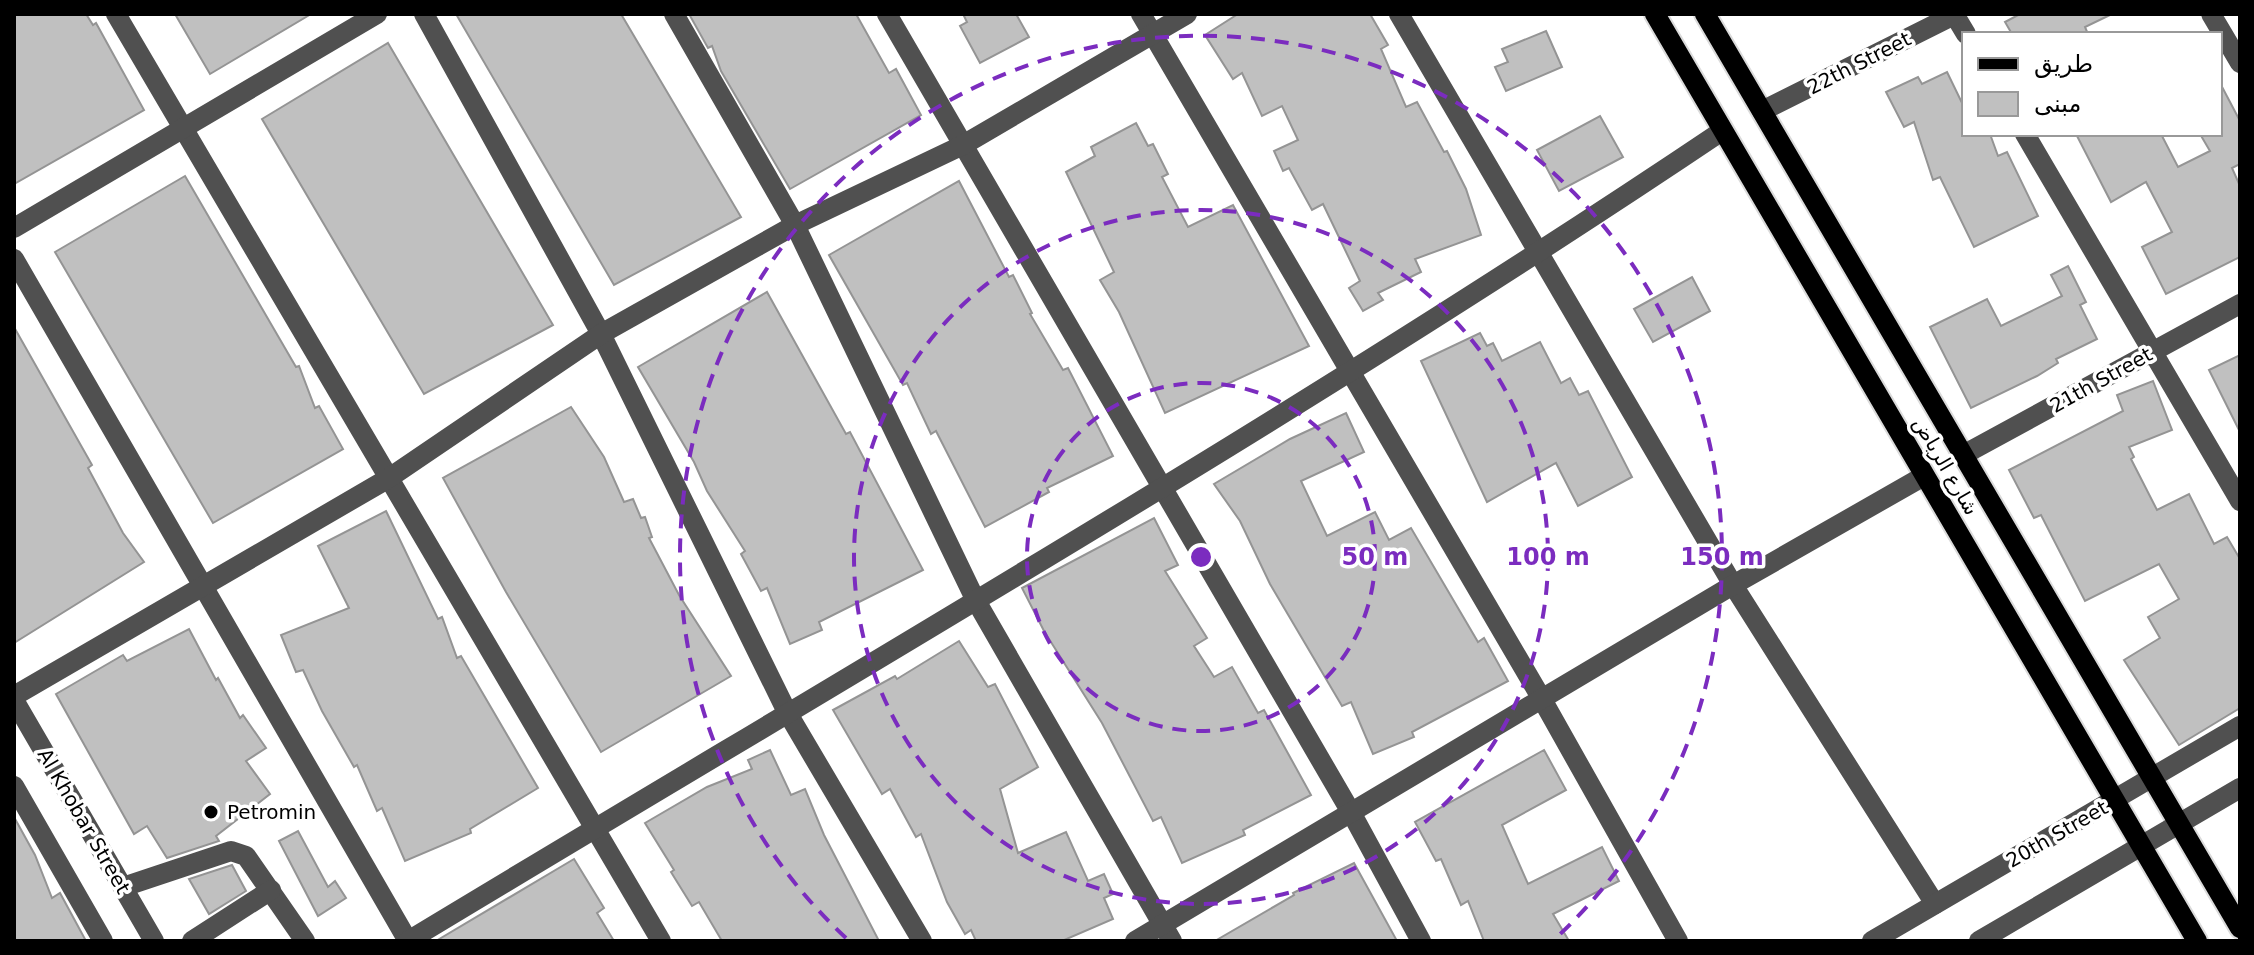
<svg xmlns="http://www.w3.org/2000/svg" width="2254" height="955" font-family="'DejaVu Sans','Noto Naskh Arabic',sans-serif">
<rect width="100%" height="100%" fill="#fff"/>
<g fill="#c0c0c0" stroke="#949494" stroke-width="2">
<path d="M14,14H86L93,25L96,23L144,110L14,184Z"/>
<path d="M175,14H311L210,74Z"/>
<path d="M456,14H621L741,217L614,285Z"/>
<path d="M689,14H856L889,73L896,69L921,115L790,189L721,71L712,46L708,48Z"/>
<path d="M963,14H1016L1029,37L980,63L960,26L967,22Z"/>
<path d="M1238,14H1370L1388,45L1381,49L1406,107L1417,102L1444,152L1447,151L1466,189L1481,235L1415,259L1421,272L1378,293L1383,300L1363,311L1349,288L1360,281L1323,204L1312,210L1289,168L1283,171L1274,151L1298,140L1282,106L1262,116L1242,73L1233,79L1205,35Z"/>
<path d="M2020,14H2112L2085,27L2088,34H2012L2005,22Z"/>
<path d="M1546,31L1562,67L1506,91L1495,67L1508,62L1502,49Z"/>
<path d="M388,43L553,325L424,394L262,119Z"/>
<path d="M1947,72L1964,107V134H1990L1998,156L2007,152L2038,216L1974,247L1940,177L1933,180L1914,122L1904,127L1886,92L1918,77L1922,84Z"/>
<path d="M2220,83L2240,121V164L2232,168L2240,186V257L2166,294L2142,247L2172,232L2146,182L2111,202L2076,134H2161L2178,167L2210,151L2200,134H2220Z"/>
<path d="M1600,116L1623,157L1559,191L1537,150Z"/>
<path d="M1136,123L1148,146L1153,144L1168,174L1162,177L1188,227L1233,205L1309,346L1165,413L1119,312L1100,280L1114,272L1066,172L1095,156L1091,147Z"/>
<path d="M185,176L296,367L299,366L315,408L319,406L343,449L213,523L55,252Z"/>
<path d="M959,181L1009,277L1013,275L1032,313L1030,314L1063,370L1068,368L1113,456L1047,488L1049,492L985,527L936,431L931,434L907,383L903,385L829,255Z"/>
<path d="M2068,266L2086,302L2080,305L2097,339L2056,359L2058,363L2037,376L1971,408L1930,327L1987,299L2001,326L2062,296L2051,275Z"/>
<path d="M1692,277L1710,311L1653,342L1634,309Z"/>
<path d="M767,292L846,434L850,432L923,570L819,622L822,630L790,644L767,588L761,591L741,554L745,551L707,491L694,462L638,367Z"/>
<path d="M14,327L92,465L88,468L123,533L144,562L14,643Z"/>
<path d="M1480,333L1487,346L1493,343L1502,361L1540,342L1561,383L1570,378L1579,395L1588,391L1632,477L1578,506L1556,463L1487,502L1421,361Z"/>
<path d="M2240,355V432L2209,370Z"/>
<path d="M2153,381L2172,430L2129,447L2134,457L2131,459L2157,510L2189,494L2214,544L2227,537L2240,559V708L2179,745L2124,660L2160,638L2148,617L2179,599L2159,564L2085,601L2041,515L2034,518L2009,470L2123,411L2117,395Z"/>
<path d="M571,407L604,457L624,502L633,499L641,518L645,517L652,537L649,538L679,595L731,676L601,752L506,592L443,478Z"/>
<path d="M1346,413L1364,452L1301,481L1327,536L1375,512L1389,540L1411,528L1478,642L1484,638L1508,681L1412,732L1414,737L1373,754L1351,702L1342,706L1270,584L1240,521L1214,484L1290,439Z"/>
<path d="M386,511L438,619L442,617L457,658L461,656L538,788L470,829L471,833L405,861L382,808L377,811L357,765L354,767L322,711L303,670L296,672L281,635L349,608L318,546Z"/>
<path d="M1154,518L1178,565L1165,571L1207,638L1194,646L1214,677L1232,667L1258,713L1264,710L1311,795L1243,830L1245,835L1182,863L1161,817L1153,821L1102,723L1044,631L1022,588Z"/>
<path d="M189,629L216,680L218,678L240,718L243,715L266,748L246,761L270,794L216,836L219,841L167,858L147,826L134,834L56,694L123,655L127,661Z"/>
<path d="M959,641L988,687L995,684L1038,767L1000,789L1018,853L1066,832L1088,881L1104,874L1113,894L1104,898L1113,919L1062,941H976L971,930L965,934L947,902L921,834L916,837L890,789L882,794L833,710L895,676L897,679Z"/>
<path d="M770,750L791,795L805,789L824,835L879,941H722L699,902L692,906L671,872L674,870L645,823L707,787L752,769L748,760Z"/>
<path d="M1544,750L1566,790L1502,825L1528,884L1602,847L1619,881L1553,914L1569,941H1484L1468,901L1461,905L1441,859L1436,861L1415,822Z"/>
<path d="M14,817L35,855L52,898L60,893L86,941H14Z"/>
<path d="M298,831L328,887L335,881L346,898L318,916L279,841Z"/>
<path d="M574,859L604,908L597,913L614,941H436Z"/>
<path d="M1354,863L1397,941H1215L1294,895L1293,893Z"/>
<path d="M232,865L246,891L209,914L189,879Z"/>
</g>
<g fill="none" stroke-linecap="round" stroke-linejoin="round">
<g stroke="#dbdbdb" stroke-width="24">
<g id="major">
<path d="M1655,14L2197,941"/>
<path d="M1705,14L2240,928"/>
</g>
</g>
<g stroke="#505050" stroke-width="20">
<path d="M116,14L661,941"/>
<path d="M424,14L601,334L787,712L922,941"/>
<path d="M674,14L795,225L975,599L1172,941"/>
<path d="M887,14L1352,814L1421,941"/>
<path d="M1141,14L1543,701L1678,941"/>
<path d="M1399,14L1733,585L1935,904"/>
<path d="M1954,14L1966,34"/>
<path d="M2211,14L2240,63"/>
<path d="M1762,111L1956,14"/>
<path d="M2025,134L2240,501"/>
<path d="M14,228L377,14"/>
<path d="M14,259L408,941"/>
<path d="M1963,455L2240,304"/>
<path d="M14,696L389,478L601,334L795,225L963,145L1187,14"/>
<path d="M14,700L154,941"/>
<path d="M14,786L103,941"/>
<path d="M123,887L231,851L246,856L305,941"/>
<path d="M192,941L271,890"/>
<path d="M408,941C848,675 1295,418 1722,131"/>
<path d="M1135,941L1733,585L1924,476"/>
<path d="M1872,941L2240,726"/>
<path d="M1979,941L2240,788"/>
</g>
<use href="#major" stroke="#000" stroke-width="20"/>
</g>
<g fill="none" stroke="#7b2cbf" stroke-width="4" stroke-dasharray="14 10">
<circle cx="1201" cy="557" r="174"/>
<circle cx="1201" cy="557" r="347"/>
<path d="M846 938A521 521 0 1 1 1556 938"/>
</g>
<circle fill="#000" stroke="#fff" stroke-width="3" cx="211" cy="812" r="8"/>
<g text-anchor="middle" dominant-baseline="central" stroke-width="7" stroke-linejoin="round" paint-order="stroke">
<g font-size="20" fill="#000" stroke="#fff">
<text transform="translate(1859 63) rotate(-27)">22th Street</text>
<text transform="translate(2101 380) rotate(-29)">21th Street</text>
<text transform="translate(1946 466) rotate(60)">شارع الرياض</text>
<text transform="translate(84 821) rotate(60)">Al Khobar Street</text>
<text transform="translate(2057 834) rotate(-30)">20th Street</text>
</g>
<g font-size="20" fill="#000" stroke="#fff" text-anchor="start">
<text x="227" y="812">Petromin</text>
</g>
</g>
<circle cx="1201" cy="557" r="12" fill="#7b2cbf" stroke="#fff" stroke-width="4"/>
<g font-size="24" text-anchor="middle" font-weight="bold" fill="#7b2cbf" stroke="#fff" stroke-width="7" stroke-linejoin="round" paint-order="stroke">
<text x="1375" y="565">50 m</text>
<text x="1548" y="565">100 m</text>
<text x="1722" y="565">150 m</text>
</g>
<rect width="2254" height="955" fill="none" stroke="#000000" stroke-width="32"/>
<rect x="1962" y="32" width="260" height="104" fill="#ffffff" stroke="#999999" stroke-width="2"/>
<rect x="1978" y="58" width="40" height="12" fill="#000000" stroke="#999999" stroke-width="2"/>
<text x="2034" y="72" font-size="24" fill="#000000">طريق</text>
<rect x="1978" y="92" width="40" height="24" fill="#c0c0c0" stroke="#999999" stroke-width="2"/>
<text x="2034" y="112" font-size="24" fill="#000000">مبنى</text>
</svg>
